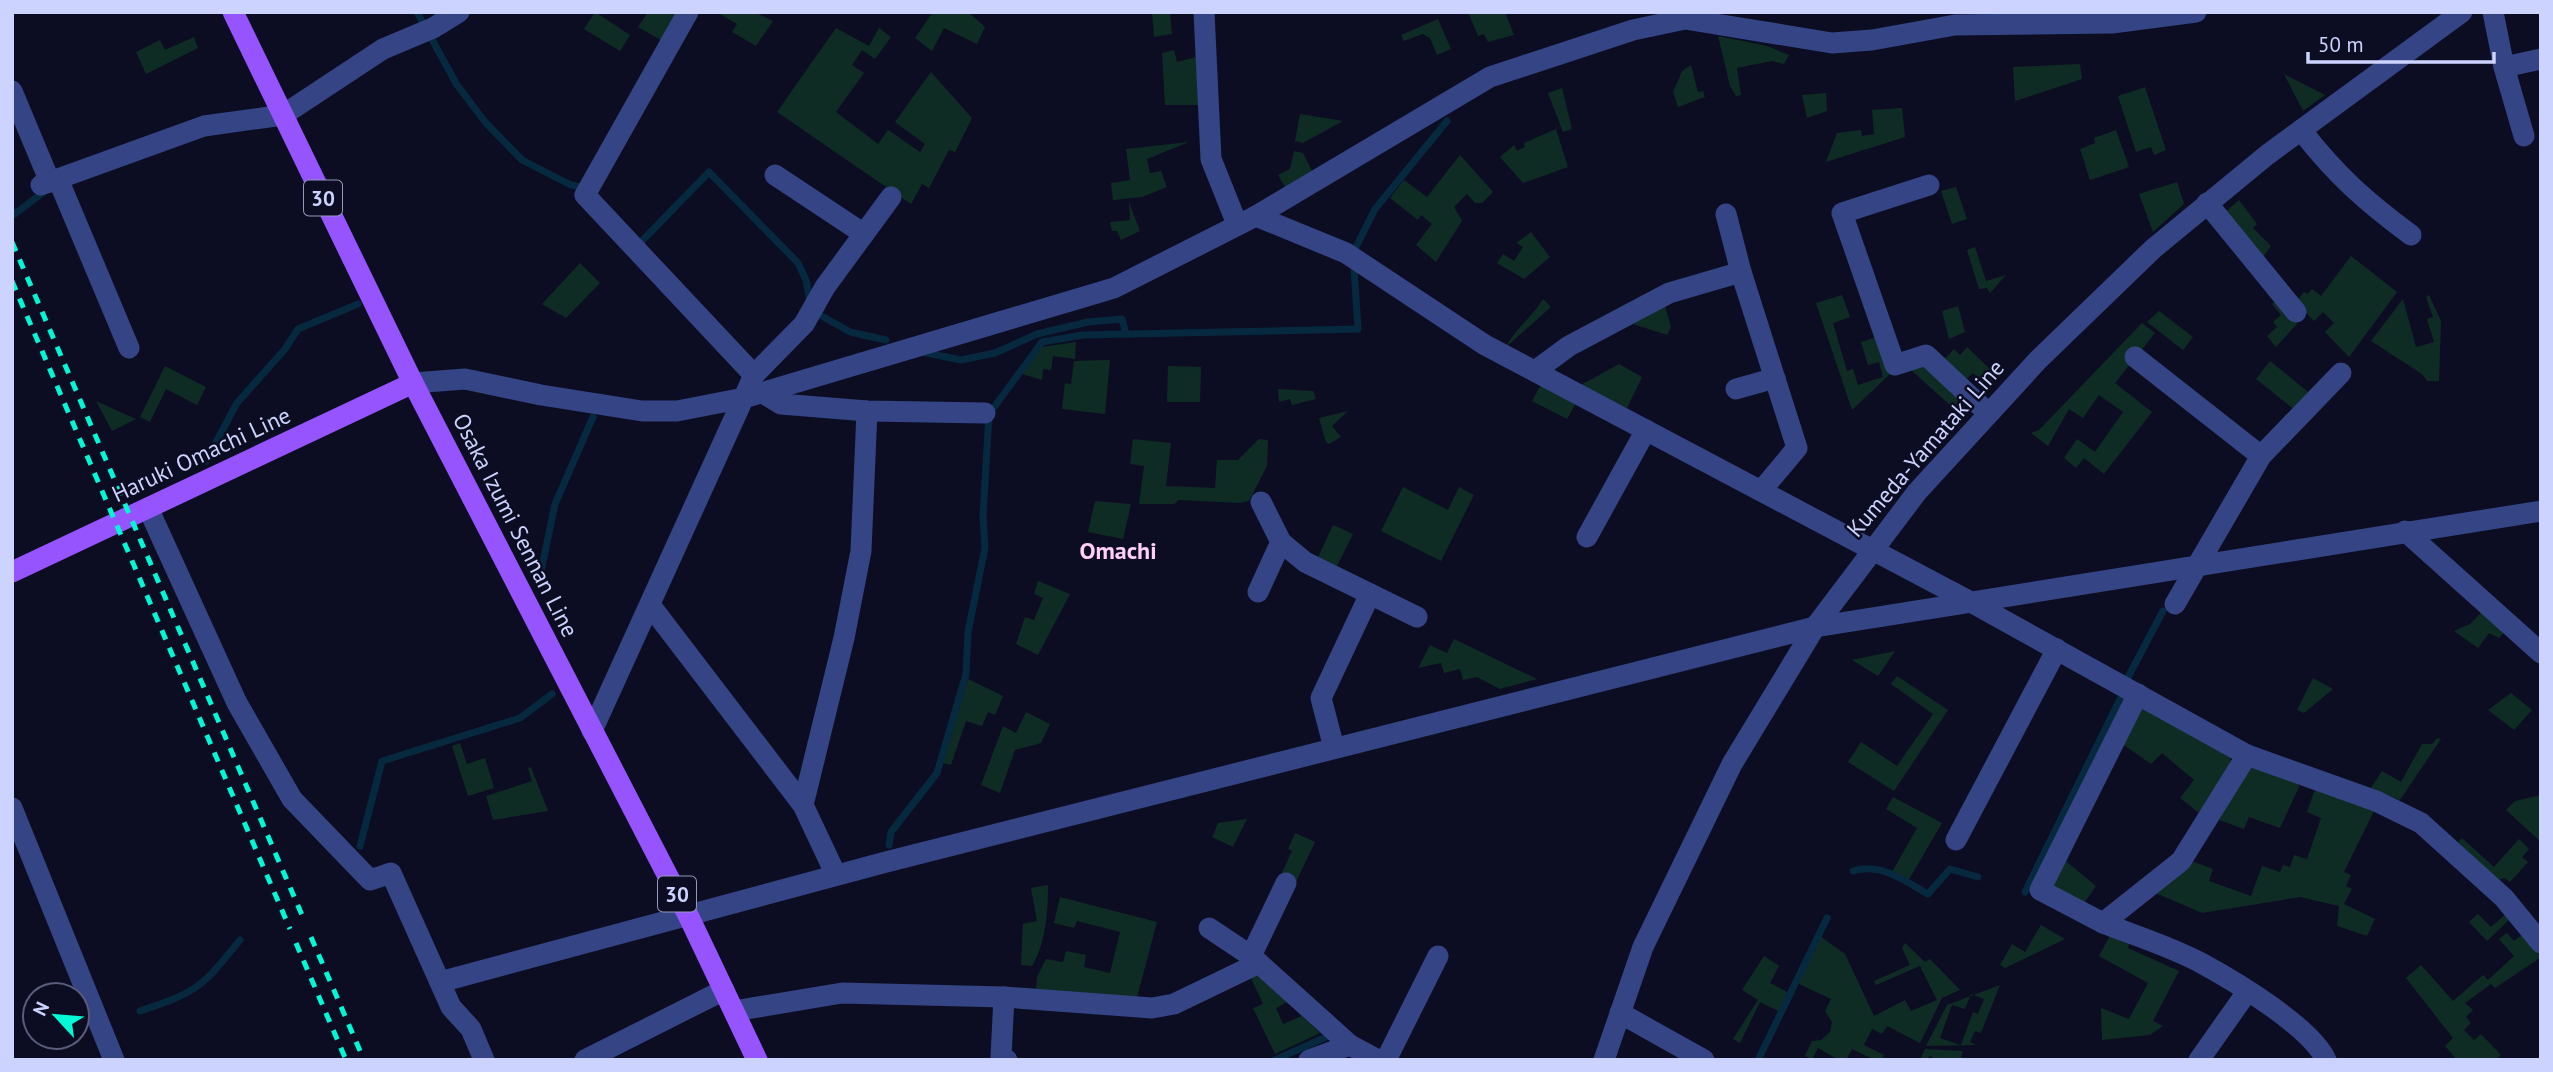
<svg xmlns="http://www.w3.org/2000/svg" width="2553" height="1072" font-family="'PT Sans',sans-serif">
<rect width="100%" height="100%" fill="#0c0d22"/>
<g fill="#0f2c24" fill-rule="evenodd">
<path d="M595,12L630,35L620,51L584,29Z"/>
<path d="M648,12H678L661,40L638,27Z"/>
<path d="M754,12L773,21L756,46L732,32L737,24L718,13Z"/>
<path d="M933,12H968L985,27L977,44L944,28L932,51L915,38Z"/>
<path d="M1152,12H1170L1172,34L1154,37Z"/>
<path d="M1468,12H1505L1514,35L1488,42L1484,34L1478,36Z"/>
<path d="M1438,19L1451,49L1437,55L1430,38L1423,34L1404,41L1401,35Z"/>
<path d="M836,28L869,46L879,28L891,37L875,59L862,50L852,65L864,73L836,112L878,144L888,130L920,152L925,144L895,122L931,72L972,118L955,152L949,150L929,188L922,184L911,204L777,112Z"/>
<path d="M1718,36L1767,46L1789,55L1784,64L1772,61L1737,68L1741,95L1736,96L1730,86Z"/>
<path d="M194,37L198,48L146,74L136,52L160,40L165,50Z"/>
<path d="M1174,50L1177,62L1200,56V105H1165L1162,53Z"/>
<path d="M2080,64L2082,79L2015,101L2013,67Z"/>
<path d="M1691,65L1698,92L1703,91L1705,97L1678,107L1673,92L1682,71Z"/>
<path d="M2284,74L2325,95L2303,111Z"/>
<path d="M2145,87L2166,150L2154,155L2151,147L2136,152L2118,96Z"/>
<path d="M1562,88L1572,129L1563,132L1548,93Z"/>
<path d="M1826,93L1827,111L1807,118L1802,95Z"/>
<path d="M1902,108L1905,137L1826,162L1837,133L1861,130L1862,136L1874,134L1872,110Z"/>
<path d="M1300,114L1343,121L1303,143L1295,141Z"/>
<path d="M1556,129L1568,167L1523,183L1500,157L1514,145L1517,151L1525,147L1524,143Z"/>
<path d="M2116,130L2129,167L2090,180L2080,149L2095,143L2094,138Z"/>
<path d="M1189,142L1147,159L1150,173L1161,171L1167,187L1142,197L1113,200L1111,183L1130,180L1126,149Z"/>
<path d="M1294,151L1303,153L1312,171L1285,187L1278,175L1290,169Z"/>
<path d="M1460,155L1493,192L1482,203H1475L1467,194L1454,207L1462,221L1436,262L1416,245L1432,224L1421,215L1418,220L1390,198L1404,180L1427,197Z"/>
<path d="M2177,182L2184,204L2153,232L2139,194Z"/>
<path d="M1956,187L1967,219L1952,224L1941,191Z"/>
<path d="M2239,200L2257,224L2253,228L2271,246L2263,257L2223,214Z"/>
<path d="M1129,202L1140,231L1121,240L1117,231H1112L1110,222L1130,220Z"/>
<path d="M1531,232L1550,257L1524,279L1497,263L1503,254L1514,261L1523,247L1516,243Z"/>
<path d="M1975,247L1986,281L2006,275L1990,293L1987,288L1979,289L1967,250Z"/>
<path d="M2351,256L2397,292L2349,357L2325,332L2334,323L2323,312L2314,321L2296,302L2304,292L2308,294L2312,289L2321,296Z"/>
<path d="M580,263L600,283L566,318L542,304Z"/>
<path d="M1842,295L1850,317L1833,323L1847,371L1853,369L1858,385L1883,377L1879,362L1868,365L1861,342L1877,337L1890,374L1852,410L1816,303Z"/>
<path d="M2429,295L2441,321L2439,381H2427L2422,374L2371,341L2403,299L2416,347L2434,342L2427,319L2433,317L2426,297Z"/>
<path d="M1543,299L1551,307L1506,347C1515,329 1532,317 1543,299Z"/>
<path d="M2276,301L2297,324L2276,347L2267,336L2277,327L2273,322L2281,315L2272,304Z"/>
<path d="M1665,306L1671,327L1667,335L1633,324Z"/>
<path d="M1958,306L1965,332L1949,339L1942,311Z"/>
<path d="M2159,311L2193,337L2183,350L2147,322Z"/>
<path d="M2142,323L2155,333L2115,383L2152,412L2104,474L2084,458L2076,468L2064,458L2077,439L2095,452L2123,412L2099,395L2083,418L2069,409L2048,446L2031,433L2039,430Z"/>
<path d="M1076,342L1075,359L1053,356L1051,370L1043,369L1042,380L1022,374L1042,347Z"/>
<path d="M1967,347L1997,376L1987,386L1973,373L1964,381L1943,361L1954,349L1960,355Z"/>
<path d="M1110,360L1105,414L1062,409L1065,383L1071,384L1074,361Z"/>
<path d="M2270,361L2312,395L2296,411L2256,379Z"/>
<path d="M1619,364L1642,377L1627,408L1581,385Z"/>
<path d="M165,366L206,387L197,405L166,389L150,422L140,417Z"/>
<path d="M1168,366L1201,367L1200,402H1167Z"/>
<path d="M1923,366L1965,405L1962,416L1911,370Z"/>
<path d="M1541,385L1576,403L1567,419L1532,401Z"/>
<path d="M1278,389L1313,391L1316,399L1292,405L1290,399L1279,402Z"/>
<path d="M96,401L136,419L112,431Z"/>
<path d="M1348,411L1332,426L1341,437L1329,444L1326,442L1319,418Z"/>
<path d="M1133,439L1171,443L1166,486L1215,488L1217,460H1238L1259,439L1268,440L1267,466L1249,501L1240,503L1179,500L1174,504H1139L1144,466L1130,464Z"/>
<path d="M1403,487L1448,510L1459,487L1474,495L1441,561L1381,531Z"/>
<path d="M1095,501L1131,504L1123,539L1088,532Z"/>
<path d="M1333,525L1353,534L1337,566L1318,557Z"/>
<path d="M1038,581L1070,594L1038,655L1016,644L1025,617L1034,620L1043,598L1034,594Z"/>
<path d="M2482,612L2505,631L2499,638L2489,633L2478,648L2454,631L2470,624Z"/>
<path d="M1454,639L1537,679L1500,689L1477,677L1463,680L1460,669L1444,673L1441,663L1418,668L1430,645L1447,653Z"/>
<path d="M1895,651L1878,676L1852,660Z"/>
<path d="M1897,676L1948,710L1894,791L1848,762L1861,742L1897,766L1933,714L1891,684Z"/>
<path d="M2313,678L2333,689L2304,713L2297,710Z"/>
<path d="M968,679L1003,696L995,715L988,712L982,726L966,721L951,765L943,763Z"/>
<path d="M2511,693L2532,710L2514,730L2488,710Z"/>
<path d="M2144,708L2229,754L2231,762L2203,816L2180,798L2194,780L2162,753L2151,764L2121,743L2136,711Z"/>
<path d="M1026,712L1050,724L1041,743L1015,750L1000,793L981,785L1003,726L1016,733Z"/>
<path d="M2437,738L2441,739L2400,800L2371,788L2382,771L2401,782L2422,744H2432Z"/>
<path d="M460,743L467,764L485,758L494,788L468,796L452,746Z"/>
<path d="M2249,763L2296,779L2299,787L2280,828L2249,817L2244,829L2219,820Z"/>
<path d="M531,767L548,811L493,820L486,796L532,781L528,768Z"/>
<path d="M2319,788L2375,809L2344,872L2351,875L2346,886L2352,889L2344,904L2375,919L2367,936L2337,926L2339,906L2300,897L2202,913L2151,891L2189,860L2213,869L2209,881L2251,896L2262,866L2280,872L2283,865L2290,867L2294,855L2307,859L2321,818L2307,812L2314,792Z"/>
<path d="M2541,795V842L2506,810L2515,801Z"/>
<path d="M1893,797L1942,823L1908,881L1892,872L1917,828L1886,809Z"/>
<path d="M1247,819L1233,847L1212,837L1218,823Z"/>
<path d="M1295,833L1315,842L1295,884L1280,877L1292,851L1288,849Z"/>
<path d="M2462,838L2494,867L2519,839L2529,849L2522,857L2528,862L2510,882L2505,878L2498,880L2458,842Z"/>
<path d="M2062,858L2096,886L2082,906L2053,891L2054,873Z"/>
<path d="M1048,885C1048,911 1046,943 1032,966L1021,965L1023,924L1037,921L1031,888Z"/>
<path d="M1060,897L1157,922L1136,1001L1036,993L1037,977L1046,959L1063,962L1066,951L1086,955L1084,967L1110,973L1120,932L1077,921L1074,928L1054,923Z"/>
<path d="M2507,913L2511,918L2487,941L2469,922L2478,914L2491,927Z"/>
<path d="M2041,925L2065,939L2005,968L2000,965L2012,944L2025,952Z"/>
<path d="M2112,932L2130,940L2128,948L2179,971L2153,1021L2163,1026L2150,1035L2102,1040L2101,1008L2129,1019L2148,983L2099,956Z"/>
<path d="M2507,933L2514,941L2524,933L2541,957L2495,988L2491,984L2465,1003L2473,1010L2466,1017L2471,1023L2464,1030L2474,1040L2481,1034L2501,1055L2495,1060H2457L2445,1046L2453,1038L2406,978L2421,965L2453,1001L2483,975L2488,980L2514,956L2499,939Z"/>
<path d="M1820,936L1845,954L1874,1016L1905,1000L1911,1011L1937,1000L1920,966L1876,985L1874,981L1910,965L1902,948L1905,943L1925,962L1930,959L1960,990L1942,998L1920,1043L1887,1026L1882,1034L1872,1029L1864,1045L1884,1055L1882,1060H1875L1852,1049L1846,1060H1839L1818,1048L1812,1059L1805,1056L1812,1041L1821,1040L1830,1032L1832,1022L1825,1011L1831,999L1797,983Z"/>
<path d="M1764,956L1779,966L1770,983L1789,993L1780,1012L1760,1002L1740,1043L1733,1039L1758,1000L1742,990Z"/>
<path d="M1257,975L1287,1002L1276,1008L1283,1024L1302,1016L1320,1033L1275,1054L1253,1008L1263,1004L1251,978Z"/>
<path d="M2000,985L1981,1033L1975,1031L1970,1042L1976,1045L1926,1046L1947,1005ZM1971,994L1984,999L1978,1014L1973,1012L1961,1045L1940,1038L1952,1005L1965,1009Z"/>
<path d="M1925,1049L1963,1051L1961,1057L1967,1060H1937L1930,1056L1927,1060H1920Z"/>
</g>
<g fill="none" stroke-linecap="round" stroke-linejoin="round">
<g stroke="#062940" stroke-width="7">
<path d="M417,12L457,85L486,123L522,160L571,185L585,188"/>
<path d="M12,216L45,191"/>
<path d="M638,245L709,172L798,263L806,280L810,301"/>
<path d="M813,311L850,332L886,340"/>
<path d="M922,352L961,360L995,353L1037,334L1088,322L1122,319L1126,334"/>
<path d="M206,461L237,403L285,349L298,329L358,304"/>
<path d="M539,581L555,504L593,417"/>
<path d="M2127,679L2163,611"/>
<path d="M889,845L891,832L937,773L966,674L968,632L985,548L983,516L989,414L1042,342L1083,335L1358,329L1353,253L1375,209L1447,121"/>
<path d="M360,846L382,761L520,718L552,694"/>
<path d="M1853,871C1880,862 1905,881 1928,894L1950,869L1978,877"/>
<path d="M2025,892L2121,697"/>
<path d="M140,1011C198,992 202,987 240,940"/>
<path d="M1275,1060L1326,1037"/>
<path d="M1758,1060L1827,918"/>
</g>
<g stroke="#344484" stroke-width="21">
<path d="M688,12L585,195L754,375"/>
<path d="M1204,12L1211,159L1237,224"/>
<path d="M2493,12L2504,67"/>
<path d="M12,91L50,182"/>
<path d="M2301,130C2336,175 2365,201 2411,235"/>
<path d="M2524,136L2504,67L2541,59"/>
<path d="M775,175L864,234"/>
<path d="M58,179L129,348"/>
<path d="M41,185L204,126L283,115L383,49L433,28L459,12"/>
<path d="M1929,185L1842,213L1895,365L1926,355L1988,413"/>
<path d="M2207,203L2296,312"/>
<path d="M1726,214L1741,272L1797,448L1761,491"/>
<path d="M1256,216L1346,253L1485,345L1969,601L2247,755L2376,801L2421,823L2504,898L2541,943"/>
<path d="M2135,357L2261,456"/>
<path d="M1535,371L1569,346L1669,293L1741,272"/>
<path d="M413,383L465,379L541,395L642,411H677L744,398L1114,288L1256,216L1490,77L1633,30L1685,19L1832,43L1872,40L1955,25L2112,23L2196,12"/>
<path d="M1736,389L1775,378"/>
<path d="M763,393L781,404L867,411L985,413"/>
<path d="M1261,502L1281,542L1305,562L1417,617"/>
<path d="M148,508L237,703L292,799L370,880L391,873L451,1007L471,1029L484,1060"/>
<path d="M2405,531L2541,653"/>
<path d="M1587,537L1646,430"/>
<path d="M1258,592L1281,542"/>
<path d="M2175,604L2261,456L2341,373"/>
<path d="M650,605L803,805L836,875"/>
<path d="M2138,694L2040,890L2103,923L2181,861L2247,755"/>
<path d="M592,731L754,375L804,324L825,287L891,197"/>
<path d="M1334,748L1321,698L1370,594"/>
<path d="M803,805L844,638L861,551L867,411"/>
<path d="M12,808L114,1060"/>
<path d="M1956,840L2057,649"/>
<path d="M1286,883L1251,956L1350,1045L1378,1060"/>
<path d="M2103,923C2136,936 2172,947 2203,964C2236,982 2311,1027 2326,1060"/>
<path d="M1209,928L1251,956"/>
<path d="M440,982L886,862L1815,627L2541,511"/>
<path d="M1004,997L1001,1056L1007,1060"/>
<path d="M734,1011L842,993L1004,997L1152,1008L1174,1004L1259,963"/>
<path d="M1620,1013L1704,1060"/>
<path d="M585,1060L724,990"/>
<path d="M1309,1060L1350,1045"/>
<path d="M1386,1060L1438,956"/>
<path d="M1604,1060L1643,947L1732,764L1815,627L1917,492L2038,360L2154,248L2267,155L2462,12"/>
<path d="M2199,1060L2247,992"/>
</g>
<g stroke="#9654ff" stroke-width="21">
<path d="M233,12L413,383L689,917L757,1060"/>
<path d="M12,572L413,383"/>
</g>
<g stroke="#00f8d6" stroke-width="5" stroke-dasharray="10 9" stroke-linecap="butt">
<path d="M12,242L305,922"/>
<path d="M12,281L290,929"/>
<path d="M311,937L364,1060"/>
<path d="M296,943L346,1060"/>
</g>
</g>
<g text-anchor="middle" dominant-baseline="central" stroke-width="5" stroke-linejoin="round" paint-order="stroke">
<g fill="#0c0d22" stroke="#9398bd" stroke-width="2">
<rect x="304" y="180.5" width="38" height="35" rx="5"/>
<rect x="658" y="876.5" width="38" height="35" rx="5"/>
</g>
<g font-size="21" font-weight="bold" fill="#cdd3ff">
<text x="323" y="198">30</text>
<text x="677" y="894">30</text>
</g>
<g font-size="23" fill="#cdd3ff" stroke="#0c0d22">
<text transform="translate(1925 448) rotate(-49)">Kumeda-Yamataki Line</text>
<text transform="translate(201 454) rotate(-25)">Haruki Omachi Line</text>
<text transform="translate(516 525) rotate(63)">Osaka Izumi Sennan Line</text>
</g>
<g font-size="24" font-weight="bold" fill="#ffcff9" stroke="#0c0d22">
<text x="1118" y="550">Omachi</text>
</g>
</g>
<rect width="2553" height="1072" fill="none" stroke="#cdd3ff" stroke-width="28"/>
<g transform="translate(56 1016) rotate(296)"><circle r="33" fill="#0c0d22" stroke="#595c7a" stroke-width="2"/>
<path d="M0-5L12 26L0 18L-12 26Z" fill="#00f8d6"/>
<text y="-10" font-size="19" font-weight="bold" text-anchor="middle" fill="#cdd3ff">N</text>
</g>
<path d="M2308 52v10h186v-10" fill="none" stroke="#cdd3ff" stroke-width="3.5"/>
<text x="2318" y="52" font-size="21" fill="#cdd3ff" stroke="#0c0d22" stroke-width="5" paint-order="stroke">50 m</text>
</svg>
